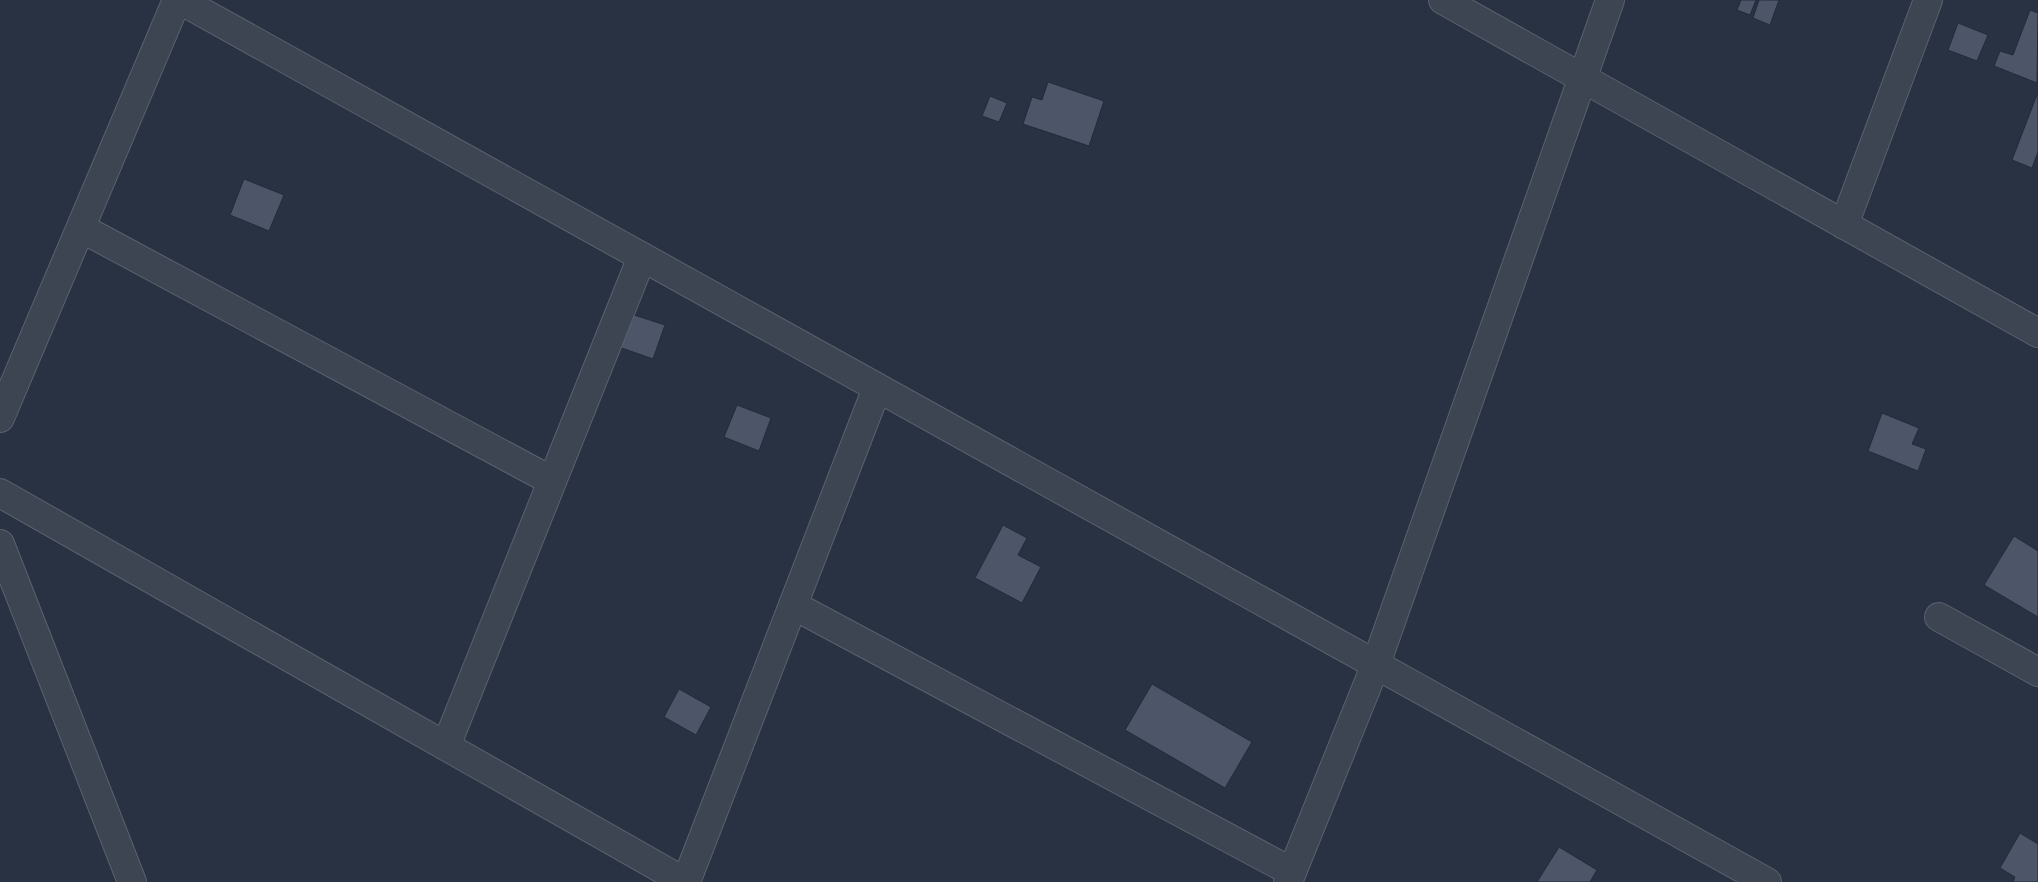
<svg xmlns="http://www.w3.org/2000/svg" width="2038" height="882" font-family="'Asap Condensed',sans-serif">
<rect width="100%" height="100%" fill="#293242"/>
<g fill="#4d5669" stroke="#232b3a">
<path d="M1741,0H1756L1750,15L1737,10Z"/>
<path d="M1759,0H1779L1770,25L1753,18Z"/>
<path d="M2030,10L2038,13L2037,83L1994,66L2000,51L2013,55Z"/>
<path d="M1958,23L1988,35L1977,61L1948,50Z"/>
<path d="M1048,82L1104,101L1089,146L1023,124L1032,97L1042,100Z"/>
<path d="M2038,92V152L2032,168L2012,160Z"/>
<path d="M990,96L1007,103L999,122L982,116Z"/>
<path d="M244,179L284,195L269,231L230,215Z"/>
<path d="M631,314L665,325L653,359L619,347Z"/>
<path d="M737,405L771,418L759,451L724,437Z"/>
<path d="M1882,413L1919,428L1912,444L1926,449L1918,471L1868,451Z"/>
<path d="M1003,525L1027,538L1018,555L1041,567L1022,603L975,578Z"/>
<path d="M2014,536L2038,551V617L1984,585Z"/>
<path d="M1152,684L1252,742L1225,788L1125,730Z"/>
<path d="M679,689L711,707L696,735L664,717Z"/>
<path d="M2020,833L2038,844V882H2013L2015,877L2000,868Z"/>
<path d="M1559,847L1597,870L1590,882H1537Z"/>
</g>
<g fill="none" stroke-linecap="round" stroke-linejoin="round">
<g stroke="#5b626f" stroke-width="30">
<g id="street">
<path d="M180,0L1767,882"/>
<path d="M1443,0L2038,333"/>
<path d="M1844,225L1928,0"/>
<path d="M81,228L552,481"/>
<path d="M0,418L177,0"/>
<path d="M0,493L685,882"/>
<path d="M0,544L132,882"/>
<path d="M793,605L1292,872"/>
<path d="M1939,617L2038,672"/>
<path d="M446,746L642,257"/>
<path d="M686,882L877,388"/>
<path d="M1288,882L1376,664L1610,0"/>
</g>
</g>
<use href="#street" stroke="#3d4452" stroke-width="28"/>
</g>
</svg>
